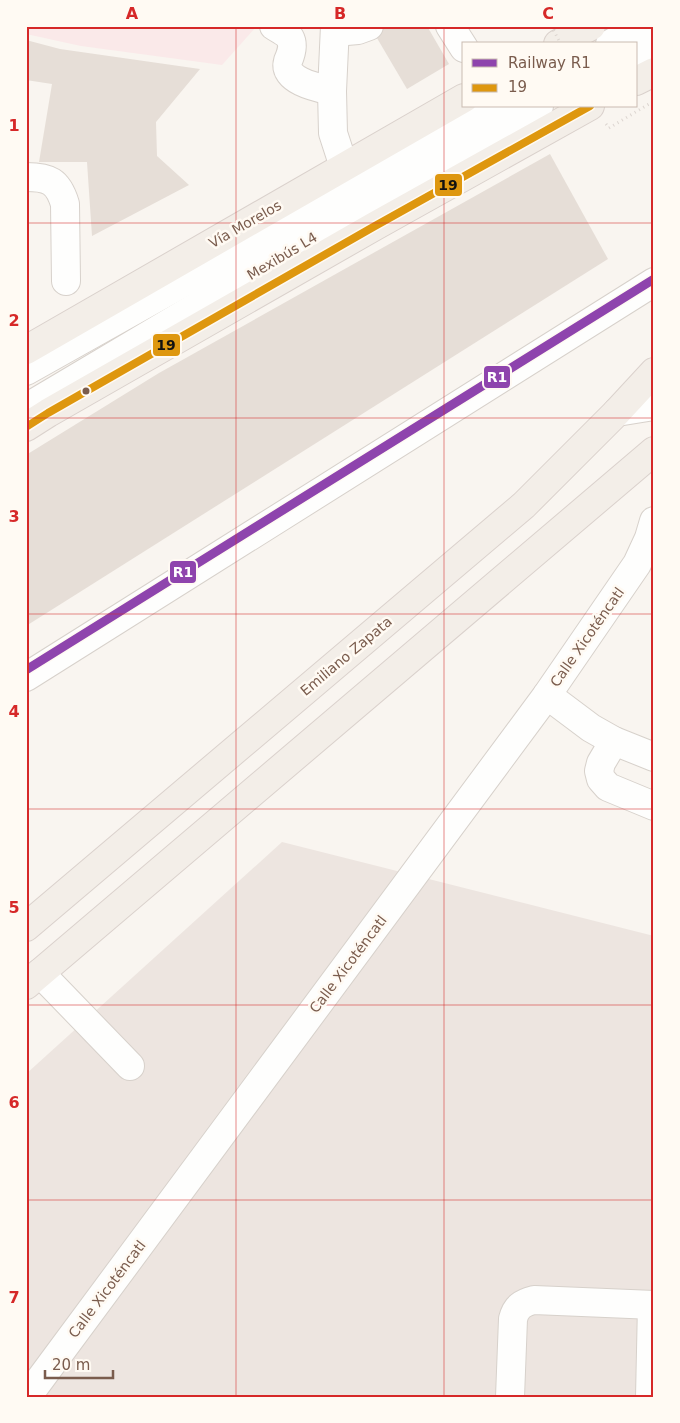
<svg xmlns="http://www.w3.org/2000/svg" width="680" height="1423" font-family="'DejaVu Sans',sans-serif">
<rect width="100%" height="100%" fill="#f9f5f0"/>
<path fill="#ede5e0" d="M282,842L654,936V1397H26V1074Z"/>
<path fill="#fae9e9" d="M26,26H257L222,65L81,46L26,34Z"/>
<g fill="#e6ded7">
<path d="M387,26H427L449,64L407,89L374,33Z"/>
<path d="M26,40L60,49L200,69L156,122L157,156L189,185L92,236L87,162H39L52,84L26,80Z"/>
<path d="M550,154L608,259L26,626V455L159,373Z"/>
</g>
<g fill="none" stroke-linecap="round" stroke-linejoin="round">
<g stroke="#d7d1cb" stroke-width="30">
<g id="minor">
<path d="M274,26C279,29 287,33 290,38C294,45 291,54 288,61C282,81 319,88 332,91"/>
<path d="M335,26L332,91L333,133L344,167L354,188"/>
<path d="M450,26L464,48"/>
<path d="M335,32L358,30L369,26"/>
<path d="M610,44L641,26"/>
<path d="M636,54L654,45"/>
<path d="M26,177C49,177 58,181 65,204L66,281"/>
<path d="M26,371L498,106"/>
<path d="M26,408L364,207L539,106"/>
<path d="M617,412L654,406"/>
<path d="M26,677L654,282"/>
<path d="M547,695L591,728L614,741L654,757"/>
<path d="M614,741L601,763L599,771L601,779L608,787L654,806"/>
<path d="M40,973L130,1066"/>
<path d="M27,1397L547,695L637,564L649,538L654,521"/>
<path d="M510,1397L513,1319C516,1307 522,1303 534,1300L654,1305"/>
<path d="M650,1397L652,1305"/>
</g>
</g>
<g stroke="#dad1cc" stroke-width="30">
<g id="major">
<path d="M558,44L591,26"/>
<path d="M636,81L654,72"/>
<path d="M26,350L464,98"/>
<path d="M26,427L48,413L375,226L590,106"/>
<path d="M26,927L524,505L617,412L654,372"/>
<path d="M26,985L654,451"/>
</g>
</g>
<path stroke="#dcd5d0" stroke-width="3" stroke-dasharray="1 4" stroke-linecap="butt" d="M606,124L609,128L649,104"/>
<use href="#minor" stroke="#fefefd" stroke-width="28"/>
<use href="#major" stroke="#f3eee8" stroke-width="28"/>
<path stroke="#dcd5d0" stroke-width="3" stroke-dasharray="1 4" stroke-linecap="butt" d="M551,26L561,44"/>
<g stroke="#fffaf3" stroke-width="11">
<path id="bus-1" d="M26,427L48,413L375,226L590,106"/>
</g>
<use href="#bus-1" stroke="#de970f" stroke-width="8"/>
<g stroke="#fffaf3" stroke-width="12">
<path id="rail-1" d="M26,670L654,279"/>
</g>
<use href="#rail-1" stroke="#8e44ad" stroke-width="9"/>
</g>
<path fill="none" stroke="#d62828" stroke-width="1" stroke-opacity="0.55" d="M236,26V1397M444,26V1397M26,223H654M26,418H654M26,614H654M26,809H654M26,1005H654M26,1200H654"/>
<circle fill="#7a5c4d" stroke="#fffaf3" stroke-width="2" cx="86" cy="391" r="4.5"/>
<g text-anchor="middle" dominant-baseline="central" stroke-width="5" stroke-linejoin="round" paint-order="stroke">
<g font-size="14" fill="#7a5c4d" stroke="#fffaf3">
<text transform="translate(245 224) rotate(-30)">Vía Morelos</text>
<text transform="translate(282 256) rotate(-31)">Mexibús L4</text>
<text transform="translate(587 637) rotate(-55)">Calle Xicoténcatl</text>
<text transform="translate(346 656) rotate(-40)">Emiliano Zapata</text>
<text transform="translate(348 964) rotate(-53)">Calle Xicoténcatl</text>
<text transform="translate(107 1289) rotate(-53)">Calle Xicoténcatl</text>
</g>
</g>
<g stroke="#fffaf3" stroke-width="2">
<rect x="434" y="173" width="29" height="24" rx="5" fill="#de970f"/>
<rect x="152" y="333" width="29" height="24" rx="5" fill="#de970f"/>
<rect x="483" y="365" width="28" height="24" rx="5" fill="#8e44ad"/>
<rect x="169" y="560" width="28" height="24" rx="5" fill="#8e44ad"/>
</g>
<g font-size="14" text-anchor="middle" font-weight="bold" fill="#fff">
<text x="497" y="382">R1</text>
<text x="183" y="577">R1</text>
</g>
<g font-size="14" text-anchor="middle" font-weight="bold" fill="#111">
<text x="448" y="190">19</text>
<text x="166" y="350">19</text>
</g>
<rect width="680" height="1423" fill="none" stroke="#fffaf3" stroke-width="55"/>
<rect x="462" y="42" width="175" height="65" fill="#fffaf3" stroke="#cabbb1"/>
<rect x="472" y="59" width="25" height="8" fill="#8e44ad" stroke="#cabbb1"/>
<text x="508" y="68" font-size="15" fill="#7a5c4d">Railway R1</text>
<rect x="472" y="84" width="25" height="8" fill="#de970f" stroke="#cabbb1"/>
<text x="508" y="92" font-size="15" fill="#7a5c4d">19</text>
<path d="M45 1370v8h68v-8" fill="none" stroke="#7a5c4d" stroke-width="2.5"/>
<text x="52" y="1370" font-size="15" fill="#7a5c4d" stroke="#fffaf3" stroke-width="4" paint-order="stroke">20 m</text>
<rect x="28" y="28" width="624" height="1368" fill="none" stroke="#d62828" stroke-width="2"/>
<g font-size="16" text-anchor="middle" font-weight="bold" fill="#d62828">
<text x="132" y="19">A</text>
<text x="340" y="19">B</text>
<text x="548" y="19">C</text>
<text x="14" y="131">1</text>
<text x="14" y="326">2</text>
<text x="14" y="522">3</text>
<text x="14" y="717">4</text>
<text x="14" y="913">5</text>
<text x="14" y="1108">6</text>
<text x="14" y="1303">7</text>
</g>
</svg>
